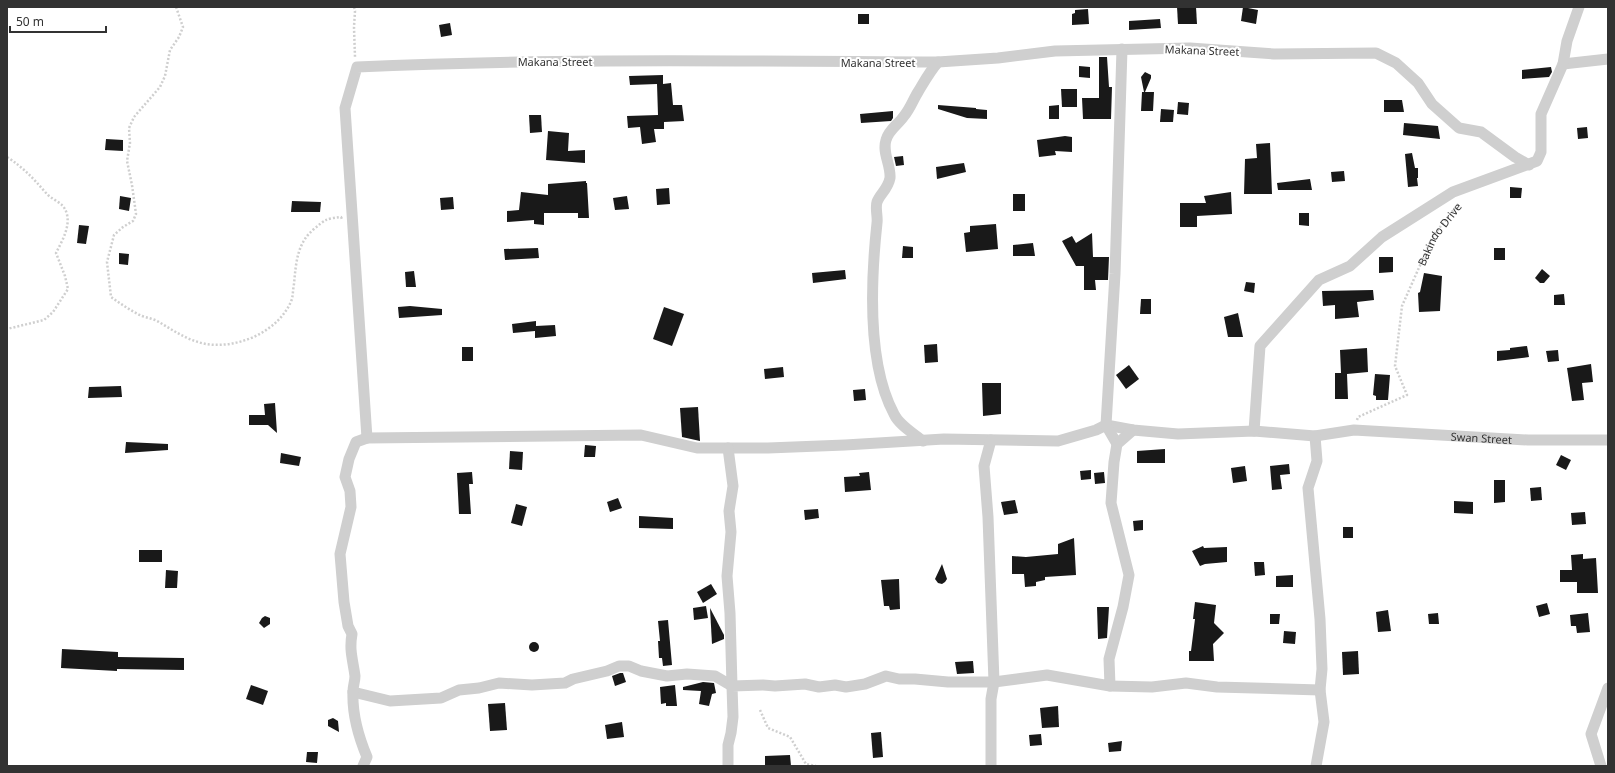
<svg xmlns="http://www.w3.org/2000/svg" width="1615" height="773" font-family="'Noto Sans',sans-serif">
<rect width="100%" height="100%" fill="#fff"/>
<g fill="#191919">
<path d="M1177,7H1196L1197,24H1178Z"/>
<path d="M1243,7L1258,10L1256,24L1241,21Z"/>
<path d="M1088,9L1089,24L1072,25V14L1075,13V10Z"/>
<rect x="858" y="14" width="11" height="10"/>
<path d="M1160,19L1161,28L1129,30V21Z"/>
<path d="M450,23L452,35L441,37L439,25Z"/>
<path d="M1099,57H1107L1109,87H1112L1111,119H1083L1082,98H1099Z"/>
<path d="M1079,66L1090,67V78L1079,77Z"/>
<path d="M1551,67L1552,72L1549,77L1522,79V70Z"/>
<path d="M1145,72L1151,75V78L1145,92H1154L1153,111H1141L1142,92H1144L1141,77Z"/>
<path d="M663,75V84L671,83L673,105H682L684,121L664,122V129H654L656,142L642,144L640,127L628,128L627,116L658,115L657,84L630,85L629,76Z"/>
<path d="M1061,89H1077V107H1062Z"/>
<path d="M1384,100H1402L1404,112H1384Z"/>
<path d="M1178,102L1189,103L1188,115L1177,114Z"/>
<path d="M938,105L976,108V109L987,110V119L967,118L938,109Z"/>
<path d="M1059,105V119H1049V106Z"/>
<path d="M1161,109L1174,110L1173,122H1160Z"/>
<path d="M893,111V118L891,121L861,123L860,114Z"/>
<path d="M529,115H541L542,132L530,133Z"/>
<path d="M1404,123L1438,126L1440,139L1403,135Z"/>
<path d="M1587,127L1588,138L1578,139L1577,128Z"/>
<path d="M548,131L569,133L568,151L585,150V163L546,160Z"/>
<path d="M1065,136L1072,137V152L1055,151L1056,155L1039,157L1037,140Z"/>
<path d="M106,139L123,140V151L105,150Z"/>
<path d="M1270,143L1272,194H1244L1245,159L1257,158L1256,144Z"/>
<path d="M1412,153L1415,168H1418V178H1417L1418,186L1408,187L1405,154Z"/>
<path d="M903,156L904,165L896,166L894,157Z"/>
<path d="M964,163L966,172L937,179L936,167Z"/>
<path d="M1344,171L1345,181L1332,182L1331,172Z"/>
<path d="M1310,179L1312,190H1278L1277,183Z"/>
<path d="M586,181V183H587L589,218H578V213H544V225L534,224V220L507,222V211L519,210L521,192L548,195V184Z"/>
<path d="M1510,187L1522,188L1521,198H1510Z"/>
<path d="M669,188L670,204L657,205L656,189Z"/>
<path d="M1231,192L1232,214L1197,216V227H1180V203H1206L1204,196Z"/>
<rect x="1013" y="194" width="12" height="17"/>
<path d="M120,196L131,198L129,211L119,209Z"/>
<path d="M627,196L629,209L615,210L613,198Z"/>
<path d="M453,197L454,209L441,210L440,198Z"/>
<path d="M292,201L321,202L320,212H291Z"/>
<path d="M1299,213H1309V226L1299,225Z"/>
<path d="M996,224L998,249L966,252L964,233L970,232V226Z"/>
<path d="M79,225L89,226L86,244L77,243Z"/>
<path d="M1092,233L1093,257H1109L1108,280H1095L1096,290H1084V266H1076L1062,241L1072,236L1076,243Z"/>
<path d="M1033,243L1035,256H1013V245Z"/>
<path d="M903,246L913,247V258H902Z"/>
<path d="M538,248L539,258L505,260L504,249Z"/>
<rect x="1494" y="248" width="11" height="12"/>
<path d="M119,253L129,254L128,265L119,264Z"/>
<path d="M1379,257H1393V272L1379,273Z"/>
<path d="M1542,269L1550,276L1544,283H1540L1535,278Z"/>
<path d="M845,270L846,279L813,283L812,273Z"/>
<path d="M414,271L416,287H406L405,272Z"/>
<path d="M1424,273L1442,276L1440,311L1419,312L1418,293L1420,292Z"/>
<path d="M1246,282L1255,283L1254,293L1244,291Z"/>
<path d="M1373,290L1374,300L1357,302L1359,317L1335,319V305L1323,306L1322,291Z"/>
<path d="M1564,294L1565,305H1554V295Z"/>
<path d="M1141,299H1151V314H1140Z"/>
<path d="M410,306L442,309V315L399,318L398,307Z"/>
<path d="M664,307L684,314L672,346L653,339Z"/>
<path d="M1238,313L1243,337H1228L1224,317Z"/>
<path d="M536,321V326L555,325L556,336L535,338V331L513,333L512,324Z"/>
<path d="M937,344L938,362L925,363L924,345Z"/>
<path d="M1527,346L1529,357L1497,361V351L1510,350V348Z"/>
<rect x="462" y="347" width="11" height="14"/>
<path d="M1367,348L1368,372L1347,374L1348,399H1335V373H1341L1340,350Z"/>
<path d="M1558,350L1559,361L1548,362L1546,351Z"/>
<path d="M1591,364L1593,382L1582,383L1584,400L1572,401L1567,368Z"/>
<path d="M1129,365L1139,379L1126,389L1116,375Z"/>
<path d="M783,367L784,377L765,379L764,369Z"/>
<path d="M1375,374L1390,375L1388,400H1376V396L1373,395Z"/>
<path d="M982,383H1001V414L983,416Z"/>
<path d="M121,386L122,397L88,398L89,387Z"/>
<path d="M865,389L866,400L854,401L853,390Z"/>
<path d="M275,403L277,433L268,425H249V415H265L264,404Z"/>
<path d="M698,407L700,441L682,437L680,408Z"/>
<path d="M126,442L168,444V450L125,453Z"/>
<path d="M585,445L596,446L595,457H584Z"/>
<path d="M1165,449V463H1137V451Z"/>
<path d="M510,451L523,452L522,470L509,469Z"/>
<path d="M281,453L301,457L299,466L280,463Z"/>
<path d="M1561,455L1571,460L1566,470L1556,465Z"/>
<path d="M1289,464L1290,474L1280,475L1282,489L1272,490L1270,466Z"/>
<path d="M1245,466L1247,481L1233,483L1231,468Z"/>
<path d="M1091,470V479L1081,480L1080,471Z"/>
<path d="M472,472L473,484H469L471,514H459L457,473Z"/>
<path d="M869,472L871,490L845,492L844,477L860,476L859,473Z"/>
<path d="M1104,472L1105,483L1095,484L1094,473Z"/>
<path d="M1494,480H1505V502L1494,503Z"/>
<path d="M1541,487L1542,500L1531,501L1530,488Z"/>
<path d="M618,498L622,508L610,512L607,502Z"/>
<path d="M1015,500L1018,513L1004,515L1001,502Z"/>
<path d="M1454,501L1473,502V514L1454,513Z"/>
<path d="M516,504L527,507L522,526L511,523Z"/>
<path d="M818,509L819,518L805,520L804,510Z"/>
<path d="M1585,512L1586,524L1572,525L1571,513Z"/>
<path d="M639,516L673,518V529L639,528Z"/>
<path d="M1143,520V530L1134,531L1133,521Z"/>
<rect x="1343" y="527" width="10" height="11"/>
<path d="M1074,538L1076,575L1045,577V580L1036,582V586L1025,587L1024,574H1012V556L1026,557L1058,554V544Z"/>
<path d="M1203,546L1204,548L1227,547V562L1205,564L1200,566L1192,551Z"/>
<rect x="139" y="550" width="23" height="12"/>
<path d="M1583,554V559L1596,558L1598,593H1577V582H1560V570H1572L1571,555Z"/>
<path d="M1254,562H1264L1265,575L1255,576Z"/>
<path d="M942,564L947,579L945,582L942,584L938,583L935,579Z"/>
<path d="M166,570L178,571L177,588H165Z"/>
<path d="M1293,575V587H1276V576Z"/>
<path d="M899,579L900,609L890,610L889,606H884L881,580Z"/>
<path d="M711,584L717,594L703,603L697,592Z"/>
<path d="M1195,602L1216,605L1214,623L1224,633L1213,644L1214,661H1189V651H1191L1195,619H1193Z"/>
<path d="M1547,603L1550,614L1539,617L1536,606Z"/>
<path d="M706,606L708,618L694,620L693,608Z"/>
<path d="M1097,607H1109L1107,638L1098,639Z"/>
<path d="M710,608L724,635V639L712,644Z"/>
<path d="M1388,610L1391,631L1378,632L1376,612Z"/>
<path d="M1438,613L1439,624H1429L1428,614Z"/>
<path d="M1588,613L1590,632L1577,633L1576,626H1571L1570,615Z"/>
<path d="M1270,614H1280L1279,624H1270Z"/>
<path d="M265,616L270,618V624L264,628L259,623L262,618Z"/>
<path d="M668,620L672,665L663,666L662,658H659L658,641H660L658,621Z"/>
<path d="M1284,631L1296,632L1295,644L1283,643Z"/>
<circle cx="534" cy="647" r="5"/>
<path d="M62,649L118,652V657L184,658V670L117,669V671L61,668Z"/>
<path d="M1358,651L1359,674L1343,675L1342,652Z"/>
<path d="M973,661L974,673L957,674L955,662Z"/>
<path d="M620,673H623L626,682L615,686L612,676Z"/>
<path d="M703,682L714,683L716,693L712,694L709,706L699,704L701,691L683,690V687Z"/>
<path d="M251,685L268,691L263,705L246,699Z"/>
<path d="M675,685L677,706H666V703L661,704L660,687Z"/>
<path d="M505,703L507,730L490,731L488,704Z"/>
<path d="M1058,706L1059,727L1042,728L1040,708Z"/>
<path d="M333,718L338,721L339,732L328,726V720Z"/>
<path d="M622,722L624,737L607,739L605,725Z"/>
<path d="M881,732L883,757L873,758L871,733Z"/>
<path d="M1041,734L1042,745L1030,746L1029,735Z"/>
<path d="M1122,741L1121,751L1109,752L1108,743Z"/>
<path d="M307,752H318L317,763L306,762Z"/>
<path d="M790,755L791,766H765V756Z"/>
</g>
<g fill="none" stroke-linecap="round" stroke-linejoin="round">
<g stroke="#cfcfcf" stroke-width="2.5" stroke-dasharray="2 2" stroke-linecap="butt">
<path d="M176,7L183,27L179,37L170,50L165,76L160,87L134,117L129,128L130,143L127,161L132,185L136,214L133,221L123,227L114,235L107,262L111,297C121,304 131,311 142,316C148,318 154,319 159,322C174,331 189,341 206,344C239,349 280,331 292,299C293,294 293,289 294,284C296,263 297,243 314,229C326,219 325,219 341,217L342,219"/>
<path d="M354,7L355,11L354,27L355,57"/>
<path d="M7,157C24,168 33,178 46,193C50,198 58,201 63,206C74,221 63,239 56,253L65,276L68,289L53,312L44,320L7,329"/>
<path id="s1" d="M1357,420L1358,417L1407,395L1395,366L1402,306L1433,236L1459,203"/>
<path d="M760,710L768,728L790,737L806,764L816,766"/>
</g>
<g stroke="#cfcfcf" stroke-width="11">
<path d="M1563,64L1608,59"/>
<path id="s2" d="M1529,165L1515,157L1481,132L1459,128L1432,104L1418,83L1396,63L1376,53L1274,54L1190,48L1055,51L998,58L938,62C744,61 550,58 357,67L345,108L367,438L641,435L697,448H768L845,445L944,439L1058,441L1096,430L1106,425L1133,430L1178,434L1254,431L1315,436L1354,430L1528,440H1608"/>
<path d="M1254,431L1260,346L1319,280L1350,266L1382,237L1453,192L1537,161L1541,152V114L1563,64L1567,41L1579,7"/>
<path d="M1315,436L1317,461L1308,488L1320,619L1322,669L1320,690L1324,722L1316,766"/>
<path d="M991,440L984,466L988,517L994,682L991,699V766"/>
<path d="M923,441C913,433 899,425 894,414C867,364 871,279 877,223C878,217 875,208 877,202C880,194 888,189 890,178C891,165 882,153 886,140C889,129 898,125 904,116C910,109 913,100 918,92C924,82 930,71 938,62"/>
<path d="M1117,444L1106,425L1115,274L1122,49"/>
<path d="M1110,686L1152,687L1186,683L1217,687L1320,690"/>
<path d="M353,692L390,701L441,698L459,690L479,688L499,683L532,685L565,683L573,679L607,671L619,666H629L641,671L667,676L687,674L715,676L732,686L730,613L727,576L731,532L729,511L733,486L728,448"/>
<path d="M363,766L367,757C359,738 352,713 353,691C353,686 355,681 355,676C353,660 349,651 352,634L348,626L344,602L340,554L351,507L350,491L345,477L349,459L356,442L367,438"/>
<path d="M728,766V745L731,733L733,717L732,686L763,685L775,686L805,684L819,687L835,685L846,687L865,684L886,676L899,679H915L948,682H994L1047,675L1110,686L1109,659L1123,607L1129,575L1111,503L1114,462L1117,444L1133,430"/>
<path d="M1601,766L1591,734L1608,688"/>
</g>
</g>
<g text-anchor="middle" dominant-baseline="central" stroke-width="4" stroke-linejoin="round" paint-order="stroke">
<g font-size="11" fill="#323232" stroke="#fff">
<text transform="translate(1202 50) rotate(2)">Makana Street</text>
<text x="555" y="61">Makana Street</text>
<text x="878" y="62">Makana Street</text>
<text stroke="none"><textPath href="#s1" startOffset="230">Bakindo Drive</textPath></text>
<text stroke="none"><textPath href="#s2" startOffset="2708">Swan Street</textPath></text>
</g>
</g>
<rect width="1615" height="773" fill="none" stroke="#323232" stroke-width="16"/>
<path d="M10 26v6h96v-6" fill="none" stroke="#323232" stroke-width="2"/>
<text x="16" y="26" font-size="12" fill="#323232" stroke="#ffffff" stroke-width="3" paint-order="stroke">50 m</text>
</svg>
